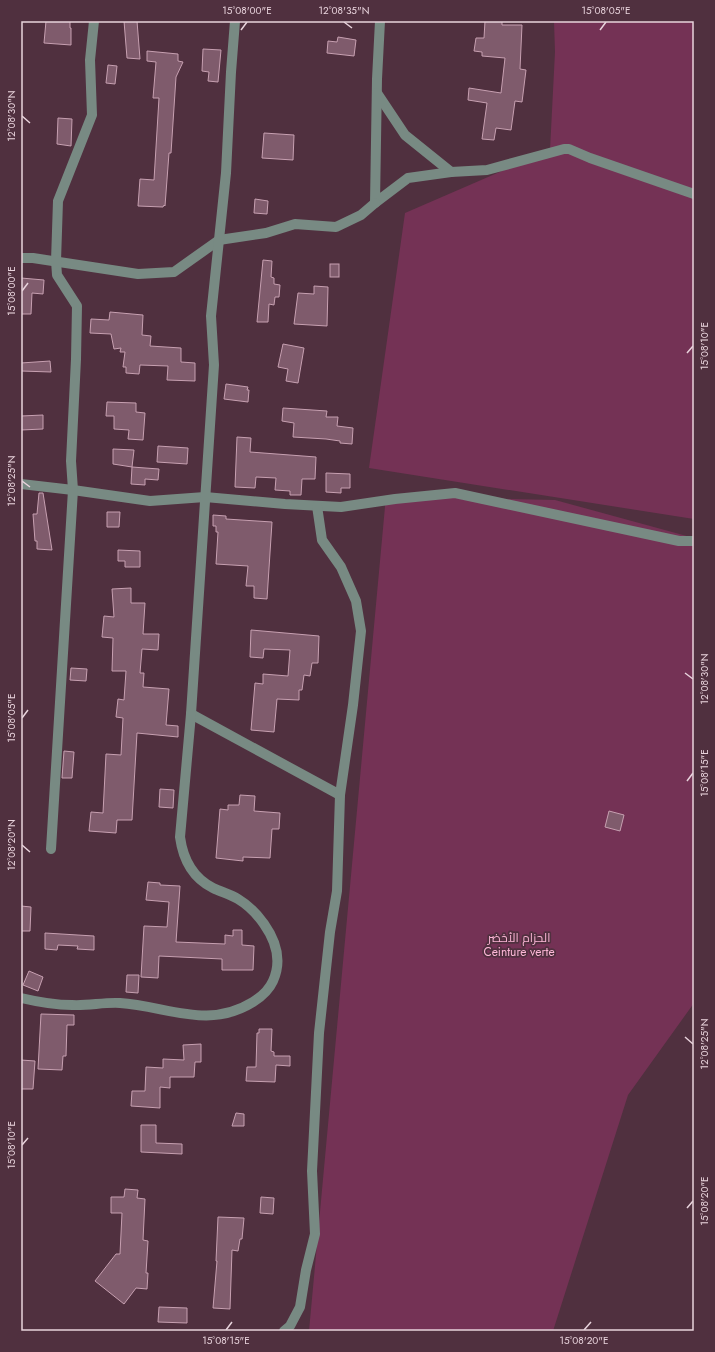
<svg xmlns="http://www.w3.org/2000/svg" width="715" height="1352" font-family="Jost,Cairo,sans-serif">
<rect width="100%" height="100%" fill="#50303f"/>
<g fill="#743255">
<path d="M554,21H694V519L369,468L405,213L550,150L555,52Z"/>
<path d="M386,496L555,500L694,538V1003L628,1095L553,1331H309Z"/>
</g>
<g fill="#7f5b6c" stroke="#c7a0b1">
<path d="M46,21H70V28H71V45L44,43Z"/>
<path d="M124,21H137L140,59L127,58Z"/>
<path d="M485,21H502V25H522L520,69L526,70L522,102L515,101L511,130L496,128L494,140L482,139L487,103L468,100L469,88L501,93L505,58L482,56V52L474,51L476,38H484Z"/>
<path d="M338,37L356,40L354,56L327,53L328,41L337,42Z"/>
<path d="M203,49L221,50L218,82L208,81L209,72L202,71Z"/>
<path d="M147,51L178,54V61L183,62L176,77L171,153H169L165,206L164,205L163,207L138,206L140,179L154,180L159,98H153L156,62L147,61Z"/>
<path d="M108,65L117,66L115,84L106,83Z"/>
<path d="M58,118L72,119L71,146L57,144Z"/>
<path d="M264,133L294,135L293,160L262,158Z"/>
<path d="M255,199L268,201L267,214L254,213Z"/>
<path d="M263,260L272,261L271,277L274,278V284L280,285L279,297H275L274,305L269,304L268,322H257Z"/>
<rect x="330" y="264" width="9" height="13"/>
<path d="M21,278L44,280L43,294L32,293L31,314H21Z"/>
<path d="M314,286L328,287L327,326L294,324L298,293L314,294Z"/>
<path d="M110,312L143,315L142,335L151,336L150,346L181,348V362L195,363V381L167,380L168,366L140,365L139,374L126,373V367H123L125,352H120L121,348L114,349L111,334L90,333L91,319L109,320Z"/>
<path d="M283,344L304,348L298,383L286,381L288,369L278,367Z"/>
<path d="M50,361L51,372L21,371V363Z"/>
<path d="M226,384L248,387L247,390H249L248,402L224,399Z"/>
<path d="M107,402L136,403V412L145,413L143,440L128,439L129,430L114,429V416H106Z"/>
<path d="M283,408L327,411L326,417H338L337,426L353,428L352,444L340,443V441L326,439L293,437L294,423L282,421Z"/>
<path d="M43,415V429L21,430V416Z"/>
<path d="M237,437L251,438L250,452L316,457L315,479H302L301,495H290V491L275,490L276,478L256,477L255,488L235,487Z"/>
<path d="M158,446L188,448L187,464L157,462Z"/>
<path d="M113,449L134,450L132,467L113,464Z"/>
<path d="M132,467L159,469L158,480L145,479V485L131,484Z"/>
<path d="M326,473L350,474V488H341V493L326,492Z"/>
<path d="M39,493H43L52,550L37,549V541H35L33,514H37Z"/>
<path d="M107,512H120L119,527H107Z"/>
<path d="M213,515L226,516V519L272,522L267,599L254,598V586H246L248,566L216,564L218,532H216V526H213Z"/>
<path d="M118,550L140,551V567H125V561H118Z"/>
<path d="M131,588V603H145L143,634H159L158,650L142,649L140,673H144L143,687L169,689L166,725L178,726V737L137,733L132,820H117L116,833L89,831L91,812L103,813L106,754L121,755L123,718L116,717L118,699L124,700L126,671H112L113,638L102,637L104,616L114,617L112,589Z"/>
<path d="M251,630L319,636L318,663H312L310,676L304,675L302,690H299V700L277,699L274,732L251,730L255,683L263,684V674L288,676L290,650L264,649L263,658L250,657Z"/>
<path d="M71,668L87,669L86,681L70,680Z"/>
<path d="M64,751L74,752L72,778H62Z"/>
<path d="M160,789L174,790L173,808L159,807Z"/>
<path d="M240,795L255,796L254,811L280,813L279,829H272L270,858L243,857V861L216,858L220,809L228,810V805H239Z"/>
<path d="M609,811L624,815L620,831L605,827Z"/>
<path d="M148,882L160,883V885L180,886L176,942L225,944V935L233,936V930H242V945L254,946L253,970H222V959L159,956L158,978L141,977L144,926L167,927L169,902L146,900Z"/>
<path d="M21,906L31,907L30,931H21Z"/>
<path d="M45,933L94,936V950L77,949L78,946L58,945L57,950L45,949Z"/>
<path d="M29,971L43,977L38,991L23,985Z"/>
<path d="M127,975H139L138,993L126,992Z"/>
<path d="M41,1014L74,1015V1025H67L66,1056H63L62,1070L38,1069Z"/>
<path d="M259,1029H272L271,1051L274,1052V1056H290V1066L276,1065L275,1082L246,1081L247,1067H256L257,1033H259Z"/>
<path d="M201,1044V1062H195L194,1077H170V1088L160,1087V1108L131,1106L132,1091H145L146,1067L163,1068V1059L184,1060L183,1045Z"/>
<path d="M21,1060L35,1061L33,1089H21Z"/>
<path d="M236,1113L244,1114V1126H232Z"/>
<path d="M141,1125H156V1143L182,1144V1154L141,1152Z"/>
<path d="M125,1189L138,1190L137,1198L145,1199L143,1240L148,1241L146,1273H148L147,1289L136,1288L124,1304L95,1281L116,1254H120L122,1213H111V1197H124Z"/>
<path d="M261,1197L274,1198L273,1214L260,1213Z"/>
<path d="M218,1217L244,1218L242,1239H240L238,1251L232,1250L230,1309L213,1308L217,1261H216Z"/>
<path d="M159,1307L187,1308V1323L158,1322Z"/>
</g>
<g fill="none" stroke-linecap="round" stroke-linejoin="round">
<g stroke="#788a83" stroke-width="10">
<path d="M380,21L377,79L375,203L408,178L451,172L487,170L564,149H569L590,158L694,194"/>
<path d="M377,93L405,135L451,172"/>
<path d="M21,258H33L138,274L174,272L219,240L266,233L295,224L336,227L361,215L375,203"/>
<path d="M21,484L73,490L150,501L205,497L285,504L341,507L395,499L455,493L679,541H694"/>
<path d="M191,714L340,795"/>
<path d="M51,849L73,490L71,461L76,359L77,306L57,275L56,261L58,201L92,115L90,60L94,21"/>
<path d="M21,998C38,1002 54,1005 72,1005C88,1006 104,1002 120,1003C167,1006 208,1030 253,1002C261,997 269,990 273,981C282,961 276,941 264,924C257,914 248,905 238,899C230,894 221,892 213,888C193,878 183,859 180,837L191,714L214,365L211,316L226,173L231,72L235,21"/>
<path d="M284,1331L290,1326L300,1307L306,1270L315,1234L312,1171L319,1033L330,932L337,891L340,795L353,705L361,631L356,601L341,567L322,540L317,506"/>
</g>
</g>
<path fill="none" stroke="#e8d3dc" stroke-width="1.5" d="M344,22L352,28M241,30L247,22M600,30L606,22M22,116L30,123M22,291L28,283M687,353L693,346M22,481L30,487M685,673L693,679M22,718L28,710M687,781L693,773M22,845L30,852M685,1037L693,1044M22,1145L28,1138M687,1208L693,1201M226,1330L232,1322M584,1330L591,1322"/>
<g text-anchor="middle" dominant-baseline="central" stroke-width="3.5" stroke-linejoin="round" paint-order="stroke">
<g font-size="12" fill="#fdb7d7" stroke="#50303f">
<text x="519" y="938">الحزام الأخضر<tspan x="519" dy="14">Ceinture verte</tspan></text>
</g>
</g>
<rect width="715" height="1352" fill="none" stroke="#50303f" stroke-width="44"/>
<rect x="22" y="22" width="671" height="1308" fill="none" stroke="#e8d3dc" stroke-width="1.5"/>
<g font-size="10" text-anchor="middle" fill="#e8d3dc">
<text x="247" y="14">15°08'00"E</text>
<text x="344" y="14">12°08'35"N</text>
<text x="606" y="14">15°08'05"E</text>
<text transform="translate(11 116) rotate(-90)" y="4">12°08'30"N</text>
<text transform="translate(11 291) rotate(-90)" y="4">15°08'00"E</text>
<text transform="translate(704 346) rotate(-90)" y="4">15°08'10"E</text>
<text transform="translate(11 481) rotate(-90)" y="4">12°08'25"N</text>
<text transform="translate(704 679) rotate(-90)" y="4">12°08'30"N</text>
<text transform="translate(11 718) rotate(-90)" y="4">15°08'05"E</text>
<text transform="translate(704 773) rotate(-90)" y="4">15°08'15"E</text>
<text transform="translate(11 845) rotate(-90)" y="4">12°08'20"N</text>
<text transform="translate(704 1044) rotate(-90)" y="4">12°08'25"N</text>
<text transform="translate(11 1145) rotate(-90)" y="4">15°08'10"E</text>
<text transform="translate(704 1201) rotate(-90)" y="4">15°08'20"E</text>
<text x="226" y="1344">15°08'15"E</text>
<text x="584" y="1344">15°08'20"E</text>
</g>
</svg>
